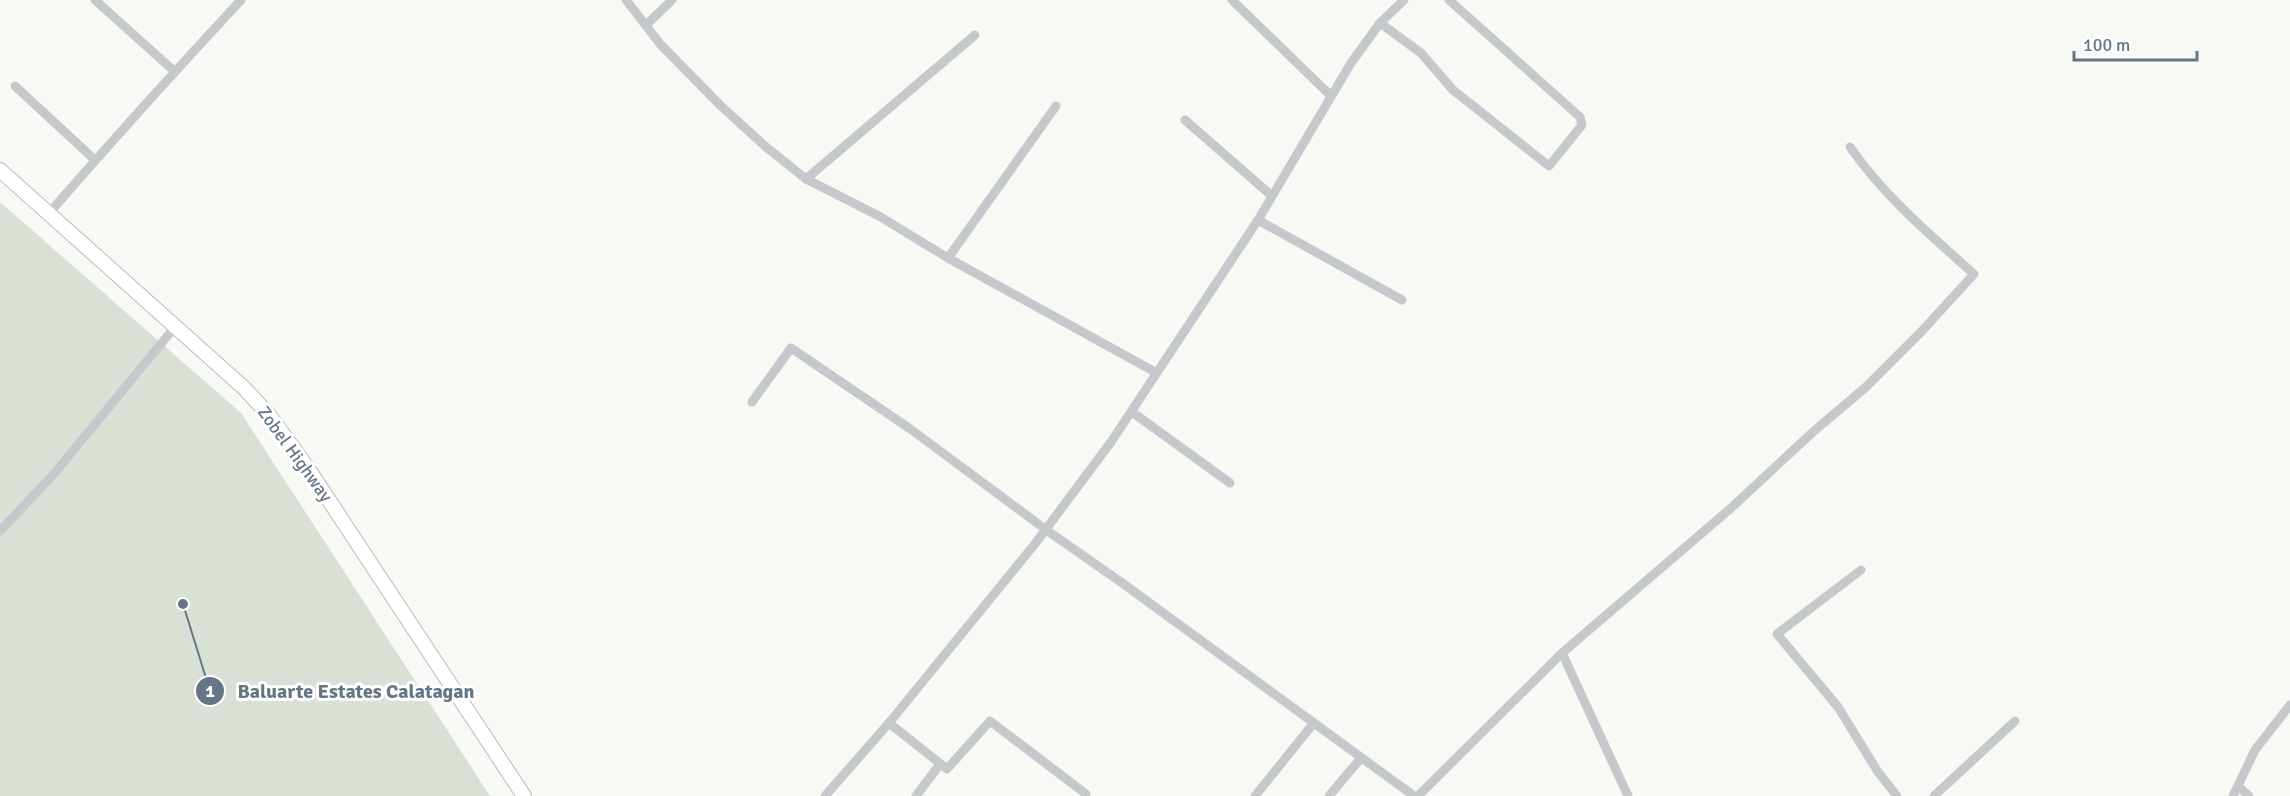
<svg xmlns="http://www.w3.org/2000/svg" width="2290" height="796" font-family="Signika,sans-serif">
<rect width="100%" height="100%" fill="#f8f8f5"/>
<path fill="#d9e0d6" d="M0,202L241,413L490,796H0Z"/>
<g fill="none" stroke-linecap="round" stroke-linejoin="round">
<g stroke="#b8bcc0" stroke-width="16">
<path id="primary" d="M0,170L244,388L269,415L307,467L524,796"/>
</g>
<g stroke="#c5c9cc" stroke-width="9">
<path d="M95,0L174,71"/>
<path d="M626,0L661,45L721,106L766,147L806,179L879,216L948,258L1155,372"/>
<path d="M1232,0L1331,96"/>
<path d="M1380,23L1421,53L1453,90L1549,166L1582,125L1580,117L1449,0"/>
<path d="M646,25L672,0"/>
<path d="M15,86L95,160"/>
<path d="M1185,120L1272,196"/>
<path d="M806,179L975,35"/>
<path d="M50,212C112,141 176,70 241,0"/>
<path d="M1258,220L1402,300"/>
<path d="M948,258L1056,106"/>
<path d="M752,402L791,348L909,428L1045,529L1125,585L1414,796"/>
<path d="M1132,412L1230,483"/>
<path d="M0,531L53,475L174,328"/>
<path d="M1861,570L1777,634L1838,707L1878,772L1897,796"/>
<path d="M1562,653L1628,796"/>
<path d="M889,723L947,769L990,721L1086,794"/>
<path d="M2238,786L2249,796"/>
<path d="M825,796L889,723L1034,545L1111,442L1258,220L1351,63L1380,23L1404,0"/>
<path d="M916,796L940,764"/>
<path d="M1255,796L1313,724"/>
<path d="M1329,796L1361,758"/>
<path d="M1418,796L1562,653L1731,508L1814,431L1866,387L1921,332L1974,274C1930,235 1884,196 1850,147"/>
<path d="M1934,796L2015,721"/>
<path d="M2233,796L2255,750L2290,705"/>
</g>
<use href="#primary" stroke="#fff" stroke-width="14"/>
</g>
<g text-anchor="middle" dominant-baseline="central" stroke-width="6" stroke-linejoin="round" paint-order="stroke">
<g font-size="18" fill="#667687" stroke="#fff">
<text transform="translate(295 454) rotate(54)">Zobel Highway</text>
</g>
</g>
<path fill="none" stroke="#667687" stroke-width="2" d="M183 604L210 691"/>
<g fill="#667687" stroke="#fff" stroke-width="2">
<circle cx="183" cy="604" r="6"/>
<circle cx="210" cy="691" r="15"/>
</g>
<g font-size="18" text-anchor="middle" font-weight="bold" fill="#fff">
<text x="210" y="697">1</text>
</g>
<g font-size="20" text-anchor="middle" font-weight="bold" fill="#667687" stroke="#fff" stroke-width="6" stroke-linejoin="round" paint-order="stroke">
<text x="356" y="698">Baluarte Estates Calatagan</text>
</g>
<path d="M2074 51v9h123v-9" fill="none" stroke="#667687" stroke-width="3"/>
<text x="2083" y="51" font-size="18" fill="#667687" stroke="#ffffff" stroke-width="4.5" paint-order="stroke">100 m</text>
</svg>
